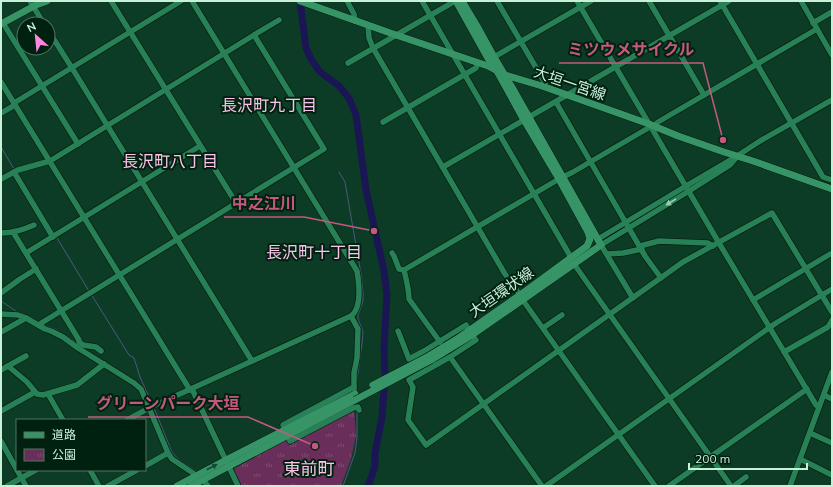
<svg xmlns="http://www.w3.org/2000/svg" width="833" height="487" font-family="Mulish,'Noto Sans JP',sans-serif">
<defs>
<pattern id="park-tufts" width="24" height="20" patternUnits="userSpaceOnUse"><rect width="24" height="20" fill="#692f5a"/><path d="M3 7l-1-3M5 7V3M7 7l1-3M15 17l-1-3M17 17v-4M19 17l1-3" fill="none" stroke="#7d4e71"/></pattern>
</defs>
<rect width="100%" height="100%" fill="#0d3c26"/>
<path fill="url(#park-tufts)" d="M354,409L356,436L351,459L341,486H242L234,471L235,468L287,440L288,443Z"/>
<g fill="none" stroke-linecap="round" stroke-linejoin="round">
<g stroke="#4e587c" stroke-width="1">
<path d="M1,147L14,169"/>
<path d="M339,172L345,182L361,274L363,293V301L358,315V319L363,332L362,344L357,379"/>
<path d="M45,219L54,233"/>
<path d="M57,238L89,291"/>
<path d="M91,294L129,355L134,358L140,377L152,404"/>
<path d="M1,301L17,312"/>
<path d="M22,313L32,318"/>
<path d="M43,325L55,329L77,343"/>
<path d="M144,389L148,394"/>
<path d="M154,408L171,450C177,461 187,464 196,471"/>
<path d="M208,481L212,486"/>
<path d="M343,486L355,453L357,438V412"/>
</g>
<path stroke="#1a1654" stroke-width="7" d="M300,1L306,48L311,59L320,72L339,86L349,98L356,115L366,190L384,271L387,295L384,347L385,377L382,417L375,453V466L371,478L368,486"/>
<g stroke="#052012" stroke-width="7">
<g id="minor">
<path d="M30,1L31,3"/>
<path d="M111,1L236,203"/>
<path d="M192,1L357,271C359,283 362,308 351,316"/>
<path d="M347,1L354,14L355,21"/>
<path d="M422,1L569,254"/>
<path d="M497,1L545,83L544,87"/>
<path d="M577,1L719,243L816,405L819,407"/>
<path d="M649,1L704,95"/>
<path d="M720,1L823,177L832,180"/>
<path d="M801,1L832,55"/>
<path d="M33,6L44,24"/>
<path d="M3,23L78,144"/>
<path d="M813,23L832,12"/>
<path d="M368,25L369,38L373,48L505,274L520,295"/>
<path d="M48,30L72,68L252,361"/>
<path d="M254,35L279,20"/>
<path d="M494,57L591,1"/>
<path d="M348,63L455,1"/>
<path d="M1,82L190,390"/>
<path d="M556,102L601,180L645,256L661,278"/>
<path d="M14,103L181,1"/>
<path d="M1,113L15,105"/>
<path d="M529,117L729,1"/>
<path d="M383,122L476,68L478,63"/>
<path d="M654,126L658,122L817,29"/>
<path d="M443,167L524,120"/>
<path d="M14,172L53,237"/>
<path d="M563,177L573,172L650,127"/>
<path d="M1,179L18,170L50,161L254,35L324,149L43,322L39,325"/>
<path d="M13,232L79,340V342L83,345L96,347L101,351"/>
<path d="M1,233C13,233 23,230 34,225"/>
<path d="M598,239L686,186L737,156L760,141L832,100"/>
<path d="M640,246L659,241L708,243L713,246"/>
<path d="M26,253L200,146"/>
<path d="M392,253L394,256L399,269L404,270C406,279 409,289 409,299L440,342"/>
<path d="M607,254L623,253L642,249"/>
<path d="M574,264L731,486"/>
<path d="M404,270L559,179"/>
<path d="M1,293L20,279L36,269"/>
<path d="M633,298L601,245L689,191L730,165L735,159"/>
<path d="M522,299L655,486"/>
<path d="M753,300L832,253"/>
<path d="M1,314L18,315L26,318L45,329L51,331L63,337L78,348L134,383L141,389L144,396L168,453L172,459L193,473L195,476"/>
<path d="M543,328L562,315"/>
<path d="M398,331L409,359L424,351L466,325L469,331"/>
<path d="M1,332L26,318"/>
<path d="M472,335L476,340L450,357L409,380L413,387L408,420L426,445L683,262L772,213L832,312"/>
<path d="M784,352L828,327L832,320"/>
<path d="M450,357L542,486"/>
<path d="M8,366L26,356"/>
<path d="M1,370L8,366L27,382L37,394L43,395L77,385L104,364"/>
<path d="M192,389L238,486"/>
<path d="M48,394L63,420"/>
<path d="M824,395L832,399"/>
<path d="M1,411L35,392"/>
<path d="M127,420L149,408L351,316L358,329L357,358L354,373V387"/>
<path d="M285,430L283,425L354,387V389"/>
<path d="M810,433L832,443"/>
<path d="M287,435L290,441L353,408L358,407L359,410"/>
<path d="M1,441L17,470"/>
<path d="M800,459L832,475"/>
<path d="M145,466L168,453"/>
<path d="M17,470L26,486"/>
<path d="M90,470L99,486"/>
<path d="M203,480L208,486"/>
<path d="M7,486L36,470"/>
<path d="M108,486L137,470"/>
<path d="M546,486L776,323L832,289"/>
<path d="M669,486L807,389"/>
<path d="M734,486L746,477"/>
<path d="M790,486L832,372"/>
</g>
</g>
<g stroke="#052012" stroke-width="8">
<g id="major">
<path d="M300,1L396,35L488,66L505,75L542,86L649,124L678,136L724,152L753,161L832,189"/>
<path d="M1,24L36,5L47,1"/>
<path d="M429,356L457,339L520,295L587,246L590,239L588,232L559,179L524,120L497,71L489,60L456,1"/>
<path d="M431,360L472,335L601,245L513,89L494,57L477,26L462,1"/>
<path d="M177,486L226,460L355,394"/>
<path d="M191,486L353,401"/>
</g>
</g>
<use href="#minor" stroke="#288156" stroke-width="5.5"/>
<use href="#major" stroke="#369466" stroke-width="7"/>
<g stroke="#052012" stroke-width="8" stroke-linecap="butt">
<g id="major-bridge">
<path d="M373,385L429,356"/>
<path d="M355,400L431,360"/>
</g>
</g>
<use href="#major-bridge" stroke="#369466" stroke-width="7"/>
</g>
<defs><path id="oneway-solid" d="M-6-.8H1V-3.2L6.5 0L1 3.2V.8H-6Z"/></defs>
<use fill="#99cfb1" href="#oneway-solid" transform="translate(671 202) rotate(148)"/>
<use fill="#13492e" href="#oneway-solid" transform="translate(212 467) rotate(-28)"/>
<g text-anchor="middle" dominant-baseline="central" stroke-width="4" stroke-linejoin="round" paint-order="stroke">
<g font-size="15" fill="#c9f1d8" stroke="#002110">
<text transform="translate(570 83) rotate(19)">大垣一宮線</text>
<text transform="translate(501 292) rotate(-35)">大垣環状線</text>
</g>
<g font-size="16" fill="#fbc4ea" stroke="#002110">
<text x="269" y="105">長沢町九丁目</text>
<text x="170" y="161">長沢町八丁目</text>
<text x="314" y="252">長沢町十丁目</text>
</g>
<g font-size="17" fill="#fbc4ea" stroke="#002110">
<text x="309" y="468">東前町</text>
</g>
</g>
<path fill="none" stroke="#c45980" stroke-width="1.5" d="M723 140L703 63H559M374 231L304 217H224M315 446L248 417H88"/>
<g fill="#c45980" stroke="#002110" stroke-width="1.5">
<circle cx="723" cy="140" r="4"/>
<circle cx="374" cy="231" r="4"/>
<circle cx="315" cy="446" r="4"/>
</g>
<g font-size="16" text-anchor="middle" font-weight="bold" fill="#c45980" stroke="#002110" stroke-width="4" stroke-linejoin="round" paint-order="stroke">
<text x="631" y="55">ミツウメサイクル</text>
<text x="264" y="209">中之江川</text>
<text x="168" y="409">グリーンパーク大垣</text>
</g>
<rect width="833" height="487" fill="none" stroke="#c9f1d8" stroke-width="4"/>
<rect x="16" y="419" width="130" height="52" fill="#002110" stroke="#507460"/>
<rect x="24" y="432" width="20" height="6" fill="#369466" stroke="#507460"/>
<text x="52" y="439" font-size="12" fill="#c9f1d8">道路</text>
<rect x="24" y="449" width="20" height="12" fill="url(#park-tufts)" stroke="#507460"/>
<text x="52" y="459" font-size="12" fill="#c9f1d8">公園</text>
<g transform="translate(36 36) rotate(333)"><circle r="19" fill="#002110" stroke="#507460"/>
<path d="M0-3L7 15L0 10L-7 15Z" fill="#ff85de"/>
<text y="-6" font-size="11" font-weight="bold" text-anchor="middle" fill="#c9f1d8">N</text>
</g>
<path d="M689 463v6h118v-6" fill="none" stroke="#c9f1d8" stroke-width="2"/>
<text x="695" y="463" font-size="12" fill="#c9f1d8" stroke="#002110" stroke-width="3" paint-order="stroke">200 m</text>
</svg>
